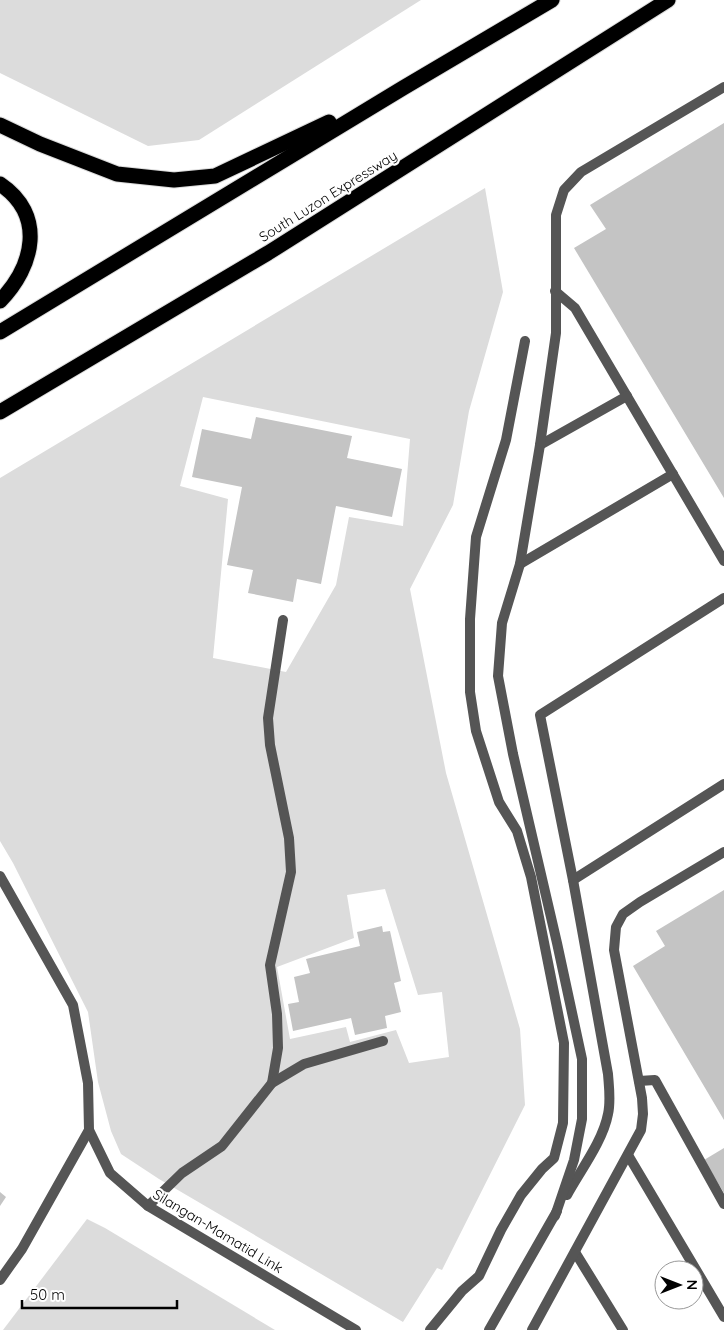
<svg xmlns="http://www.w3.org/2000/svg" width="724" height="1330" font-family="Quicksand,sans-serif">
<rect width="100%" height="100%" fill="#fff"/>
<g fill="#dcdcdc" fill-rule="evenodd">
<path d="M0,0H421L199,140L148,146L0,73Z"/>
<path d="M485,188L503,292L469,411L453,505L410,589L446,773L520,1029L525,1105L442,1270L437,1268L403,1322L159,1179L121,1154L111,1131L98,1082L88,1012L13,863L0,841V478ZM203,397L410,439L403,526L349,517L336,585L286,672L213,658L228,499L180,486ZM385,889L418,995L442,992L449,1057L409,1063L396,1030L350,1042L346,1027L290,1039L277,967L354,938L347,895Z"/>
<path d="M87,1219L105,1228L275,1330H3Z"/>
</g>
<g fill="#c4c4c4">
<path d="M724,123V498L574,248L606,229L590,205Z"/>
<path d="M256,417L352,436L347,458L402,469L392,517L336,506L321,584L297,579L293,602L248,593L253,570L227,565L242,487L192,477L202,429L251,439Z"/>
<path d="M724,890V1120L633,966L665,946L656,931Z"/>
<path d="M382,926L383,932L390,931L401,981L394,983L401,1012L385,1016L387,1028L355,1035L351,1018L293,1031L288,1004L299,1002L294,977L310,973L306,959L360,946L357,932Z"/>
<path d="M724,1148V1193L704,1160Z"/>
<path d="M0,1192L6,1197L0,1206Z"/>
</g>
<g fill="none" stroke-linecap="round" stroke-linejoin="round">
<g stroke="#dbdbdb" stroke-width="17">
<g id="highway">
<path d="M0,125L40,144L117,174L174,180L215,176L329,122"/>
<path d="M0,184C46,215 34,266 0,301"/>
<path d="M0,332L403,88L552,0"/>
<path d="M0,412L268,253L668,0"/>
</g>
</g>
<g stroke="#555" stroke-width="10">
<path d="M555,291L575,308L724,561"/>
<path d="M540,445L627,396"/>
<path d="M520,564L673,474"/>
<path d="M573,880L724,784"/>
<path d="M639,1081L655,1080L724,1204"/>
<path d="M272,1083L278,1048L277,1014L270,965L291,872L289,838L270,745L268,718L283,620"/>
<path d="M628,1155L724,1317"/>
<path d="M567,1195C580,1171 603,1141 608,1114C611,1101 609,1088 608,1074L573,880L540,715L724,598"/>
<path d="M148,1206L182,1173L222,1146L272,1083L304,1064L383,1041"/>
<path d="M555,1216L574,1160L582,1119V1059L557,943L513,754L498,676L502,623L520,564L540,445L556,333V215L564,190L581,172L724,87"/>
<path d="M575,1252L623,1330"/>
<path d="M489,1330L557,1211"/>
<path d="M532,1330L641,1130L643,1114L642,1098L614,950L616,927L623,914L640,902L724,852"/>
</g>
<g stroke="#555" stroke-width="10">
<path d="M0,876L73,1005L88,1083L89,1130L110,1173L148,1206L356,1330"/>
<path d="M0,1280L22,1249L89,1130"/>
<path d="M430,1330L462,1291L479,1276L501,1230L521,1195L542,1169L554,1158L563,1123L564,1043L531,877L517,831L499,802L476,731L470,692V619L476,537L506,440L525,341"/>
</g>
<use href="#highway" stroke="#000" stroke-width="15"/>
</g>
<g text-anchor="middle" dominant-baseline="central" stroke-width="4.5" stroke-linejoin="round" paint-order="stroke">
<g font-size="14" fill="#000" stroke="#fff">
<text transform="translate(328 196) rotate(-32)">South Luzon Expressway</text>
<text transform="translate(218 1231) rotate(31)">Silangan-Mamatid Link</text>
</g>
</g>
<g transform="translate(679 1285) rotate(90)"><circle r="24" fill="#ffffff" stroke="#999999"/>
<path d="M0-4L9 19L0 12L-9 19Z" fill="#000000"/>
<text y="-8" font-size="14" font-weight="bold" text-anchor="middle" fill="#000000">N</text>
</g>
<path d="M22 1300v8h155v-8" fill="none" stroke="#000000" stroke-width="2.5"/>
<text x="30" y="1300" font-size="15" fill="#000000" stroke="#ffffff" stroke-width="4" paint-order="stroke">50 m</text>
</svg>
